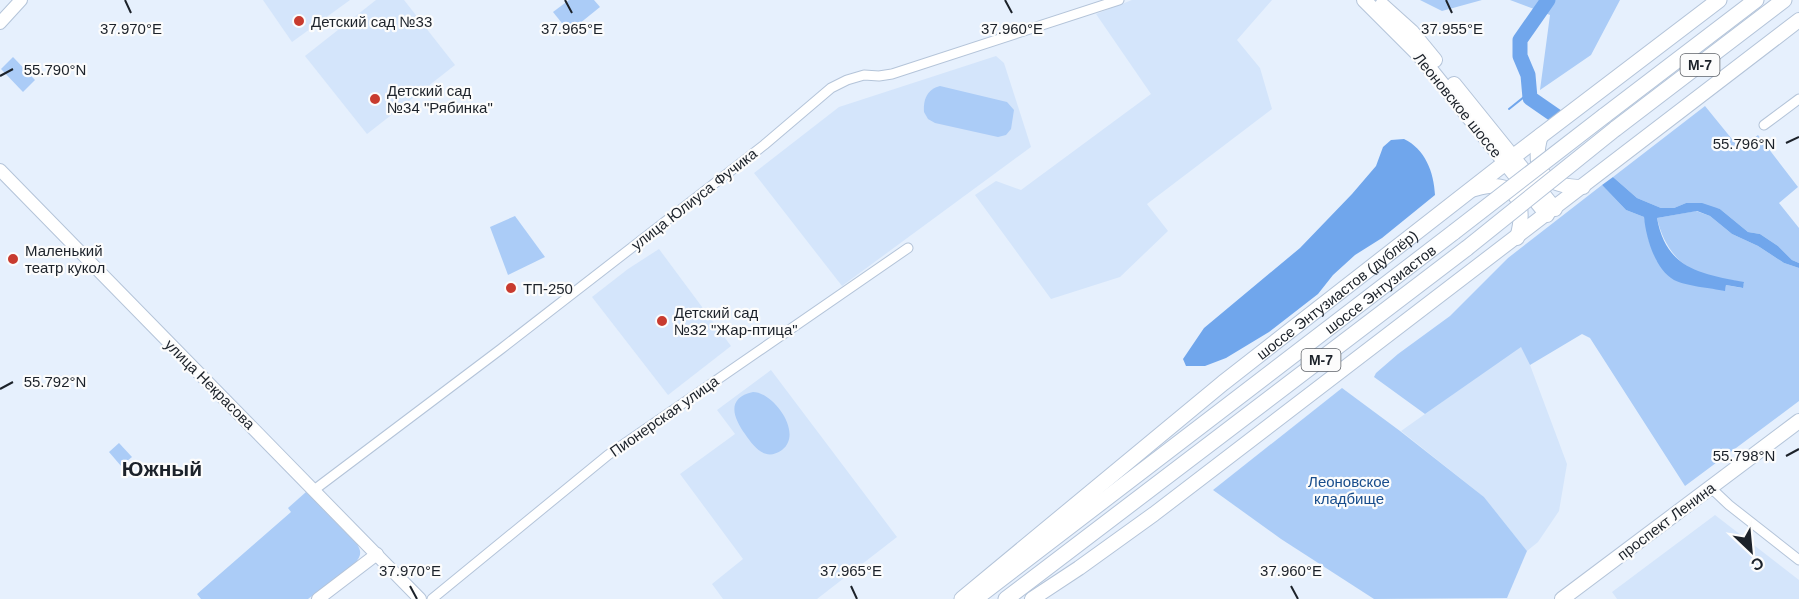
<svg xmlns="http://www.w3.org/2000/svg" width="1799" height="599" font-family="Helvetica,sans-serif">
<rect width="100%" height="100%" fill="#e6f0fd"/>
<g fill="#d4e5fb">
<path d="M263,0H350L292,42Z"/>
<path d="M376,0H404L455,65L367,134L305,56Z"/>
<path d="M1132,0H1272L1237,40L1260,68L1272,109L1147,204L1168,231L1120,277L1051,299L975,195L996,181L1021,190L1151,94L1096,14Z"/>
<path d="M996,56L1004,63L1031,147L842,286L754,173L839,107Z"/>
<path d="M659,249L731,346L668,395L592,297L628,269Z"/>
<path d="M1521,346L1530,365L1567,464L1559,511L1538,542L1527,551L1484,497L1401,431Z"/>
<path d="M771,370L897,537L817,599H723L712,584L743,559L680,474L735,434L717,410Z"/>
<path d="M1715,515L1799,580V599H1617L1612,592Z"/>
</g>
<g fill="#abccf7">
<path d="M569,0H594L600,7L569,32L553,12Z"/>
<path d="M1420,0H1482L1442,11Z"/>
<path d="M1510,0H1620L1591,55L1540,90L1550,15Z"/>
<path d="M13,57L35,80L23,92L1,69Z"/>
<path d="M940,86L1007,102L1014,110L1011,129L1006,135L998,137L935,123L928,119L924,112C923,100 927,89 940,86Z"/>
<path d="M1705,106L1740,149L1758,135L1798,187L1779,203L1799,228V263L1792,260L1778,246L1760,234L1748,232L1720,209L1686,203L1674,208H1661L1637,198L1613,177Z"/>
<path d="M1602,185L1626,210L1644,217L1649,241L1657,261L1725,290L1726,285L1742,288L1744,283C1731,279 1715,279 1702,274C1677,265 1663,244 1657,218L1696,211L1710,216L1732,234L1758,246L1784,263L1799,268V401L1685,486L1590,338L1582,334L1530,365L1521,347L1425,414L1374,377L1376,373L1398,354L1450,316L1508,258Z"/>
<path d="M515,216L545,257L508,275L490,227Z"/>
<path d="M1342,388L1400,431L1484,497L1527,551L1507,598L1374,599L1281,539L1213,490Z"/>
<path d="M753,392C773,392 804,433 782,450C765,462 754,447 745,434C733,417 726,398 753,392Z"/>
<path d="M119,443L132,457L121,466L109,452Z"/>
<path d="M306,492L357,544C362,552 361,556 355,563L308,599H201L197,594L291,512L288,508Z"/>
</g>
<g fill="#70a6ec">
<path d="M1404,139C1425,149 1434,172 1435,195L1382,238L1355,255L1333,275L1318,294L1269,332L1226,358L1205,366H1186L1183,359L1204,328L1300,248L1352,194L1376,166L1383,147L1391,140Z"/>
<path d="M1613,177L1637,198L1661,208H1674L1686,203H1702L1720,209L1748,232L1760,234L1778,246L1792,260L1799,263V268L1784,263L1758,246L1732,234L1710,216L1697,211L1657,218C1666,269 1701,274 1744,282L1743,288L1726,285L1725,291C1711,288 1685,286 1674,280C1655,269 1646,238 1644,217L1626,210L1602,185Z"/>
</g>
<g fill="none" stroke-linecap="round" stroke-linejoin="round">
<path stroke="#70a6ec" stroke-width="2" d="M1509,109L1529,93"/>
<path stroke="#70a6ec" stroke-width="15" d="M1548,0L1520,40V56L1528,75L1530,98L1556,116"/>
<g stroke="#b4c4d9" stroke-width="11">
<g id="minor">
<path d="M1764,125L1799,99"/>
<path d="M1710,487L1729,505L1799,560"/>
<path d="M314,490L501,349L764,145L831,88L847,80L864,75L879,76L892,74L1119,0"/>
<path d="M432,599L608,455L908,248"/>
</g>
</g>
<g stroke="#b4c4d9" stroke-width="14">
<g id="tertiary">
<path d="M0,23L21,0"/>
<path d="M0,170L420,599"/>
<path d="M318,599L377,554"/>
</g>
</g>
<g stroke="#b4c4d9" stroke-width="16">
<g id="secondary">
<path d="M1364,0L1419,55L1547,215"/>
<path d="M1382,5L1412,32L1435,60"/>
<path d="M1454,84L1555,209"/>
<path d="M1541,135C1530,172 1546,187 1583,187"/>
<path d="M1471,190C1479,188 1487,185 1495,186C1525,188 1523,217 1517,238"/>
<path d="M1032,599L1079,568L1154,514L1799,20"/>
<path d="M1562,599L1799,421"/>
</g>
</g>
<g stroke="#b4c4d9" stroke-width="17">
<g id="primary">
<path id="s1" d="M962,599L1223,383L1505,163L1719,0"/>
</g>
</g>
<g stroke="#b4c4d9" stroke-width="17">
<g id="trunk">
<path d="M1604,116L1756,0"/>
<path d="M1615,129L1784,0"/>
<path id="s2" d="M975,599L1454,232"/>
<path d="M1006,599L1467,248"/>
</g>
</g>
<use href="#minor" stroke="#fff" stroke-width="9"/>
<use href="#tertiary" stroke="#fff" stroke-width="12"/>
<use href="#secondary" stroke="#fff" stroke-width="14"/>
<use href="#primary" stroke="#fff" stroke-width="15"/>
<use href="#trunk" stroke="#fff" stroke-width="15"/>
<g stroke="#b4c4d9" stroke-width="17" stroke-linecap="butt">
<g id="trunk-bridge">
<path d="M1454,232L1604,116"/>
<path d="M1467,248L1615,129"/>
</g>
</g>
<use href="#trunk-bridge" stroke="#fff" stroke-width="15"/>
</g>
<path fill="none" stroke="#1c222a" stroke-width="2" d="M125,0L131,13M565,0L572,13M1005,0L1012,13M1446,0L1452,13M0,76L13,69M1786,143L1799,137M0,389L13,382M1786,456L1799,449M410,586L417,599M851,586L857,599M1291,586L1298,599"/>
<g fill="#c83b2f" stroke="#fcfcfc" stroke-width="2">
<circle cx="299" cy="21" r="6"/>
<circle cx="375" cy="99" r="6"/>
<circle cx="13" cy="259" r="6"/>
<circle cx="511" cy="288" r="6"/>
<circle cx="662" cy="321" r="6"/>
</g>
<g text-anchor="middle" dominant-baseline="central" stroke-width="4.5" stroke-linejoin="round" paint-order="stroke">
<g fill="#fcfcfc" stroke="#5f6369" stroke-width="1.5">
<rect x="1680.5" y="54" width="39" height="22" rx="4.5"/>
<rect x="1301.5" y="349" width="39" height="22" rx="4.5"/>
</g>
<g font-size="14" font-weight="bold" fill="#1c222a">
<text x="1700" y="65">М-7</text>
<text x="1321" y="360">М-7</text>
</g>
<g font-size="15" fill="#1c222a" stroke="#fcfcfc" text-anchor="start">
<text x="311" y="21">Детский сад №33</text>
<text x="387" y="90">Детский сад<tspan x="387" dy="17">№34 "Рябинка"</tspan></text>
<text x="25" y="250">Маленький<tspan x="25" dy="17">театр кукол</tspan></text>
<text x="523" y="288">ТП-250</text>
<text x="674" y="312">Детский сад<tspan x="674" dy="17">№32 "Жар-птица"</tspan></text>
</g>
<g font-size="15" fill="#1c222a" stroke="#fcfcfc">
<text transform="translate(1458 105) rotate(51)">Леоновское шоссе</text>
<text transform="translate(694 199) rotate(-38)">улица Юлиуса Фучика</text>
<text stroke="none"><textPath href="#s2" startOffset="510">шоссе Энтузиастов</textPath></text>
<text stroke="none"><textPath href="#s1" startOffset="483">шоссе Энтузиастов (дублёр)</textPath></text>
<text transform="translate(210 384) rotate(45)">улица Некрасова</text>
<text transform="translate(664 416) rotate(-35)">Пионерская улица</text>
<text transform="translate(1666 521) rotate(-37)">проспект Ленина</text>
</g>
<g font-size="15" fill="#184d8c" stroke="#fcfcfc">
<text x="1349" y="481">Леоновское<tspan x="1349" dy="17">кладбище</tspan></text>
</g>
<g font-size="21" font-weight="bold" fill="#1c222a" stroke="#fcfcfc">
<text x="162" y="468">Южный</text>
</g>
</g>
<g font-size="15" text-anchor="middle" fill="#1c222a" stroke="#fcfcfc" stroke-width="4.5" stroke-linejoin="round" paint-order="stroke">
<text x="131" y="34">37.970°E</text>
<text x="572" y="34">37.965°E</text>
<text x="1012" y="34">37.960°E</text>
<text x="1452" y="34">37.955°E</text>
<text x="55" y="75">55.790°N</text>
<text x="1744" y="149">55.796°N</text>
<text x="55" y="387">55.792°N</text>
<text x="1744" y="461">55.798°N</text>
<text x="410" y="576">37.970°E</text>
<text x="851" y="576">37.965°E</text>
<text x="1291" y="576">37.960°E</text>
</g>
<g transform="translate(1751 551) rotate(154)" stroke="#fcfcfc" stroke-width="4.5" paint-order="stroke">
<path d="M0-4.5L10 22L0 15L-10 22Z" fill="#1c222a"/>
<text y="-9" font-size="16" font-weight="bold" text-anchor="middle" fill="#1c222a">С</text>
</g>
</svg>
